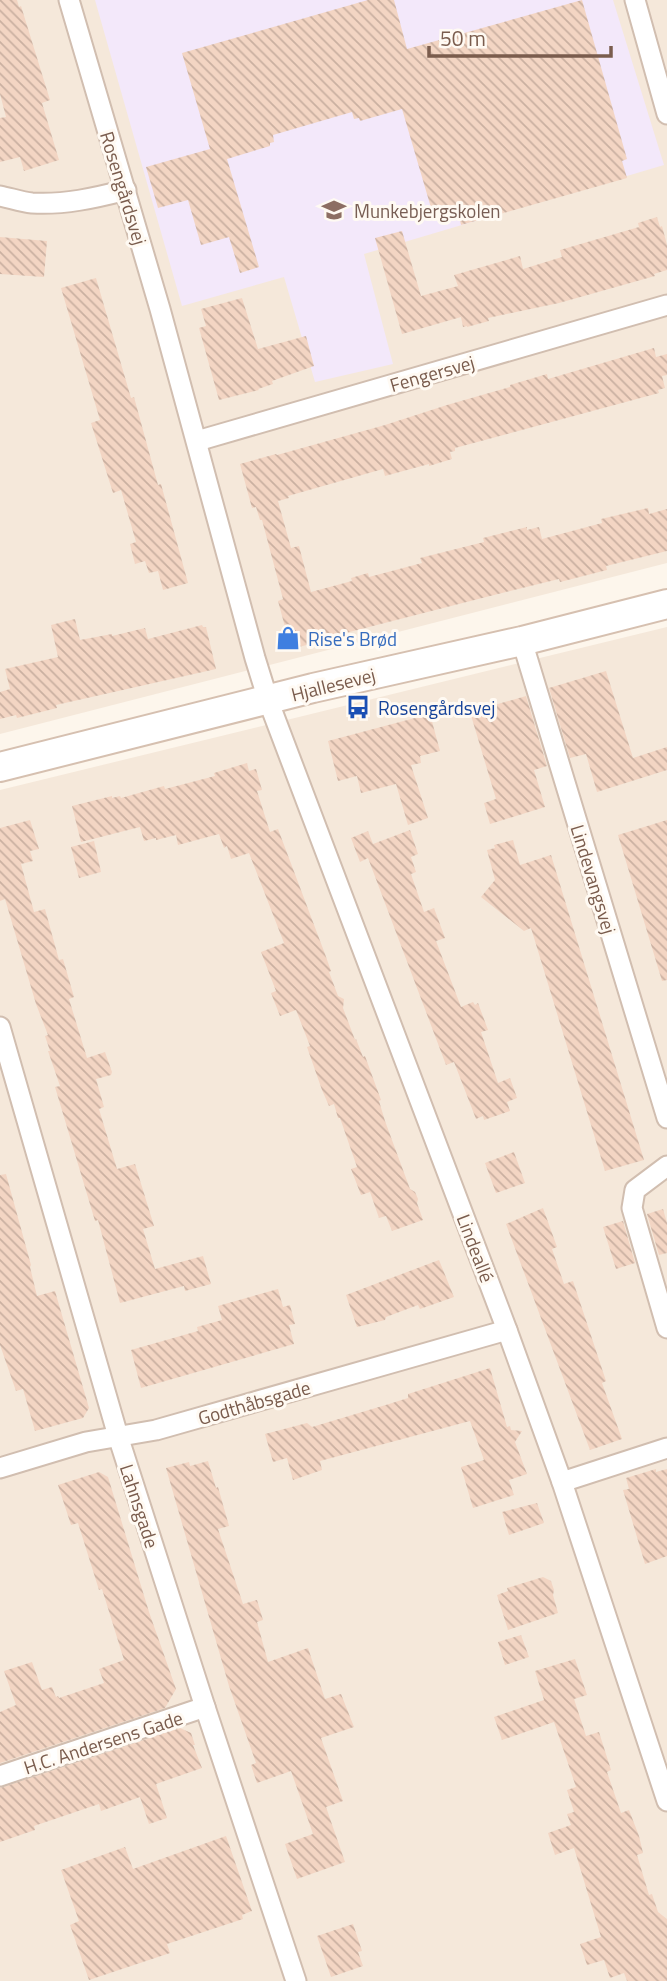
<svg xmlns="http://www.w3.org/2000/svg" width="667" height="1981" font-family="'Titillium Web',sans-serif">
<defs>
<pattern id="building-back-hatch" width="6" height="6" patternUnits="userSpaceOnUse" patternTransform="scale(1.75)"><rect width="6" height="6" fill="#f3d5c3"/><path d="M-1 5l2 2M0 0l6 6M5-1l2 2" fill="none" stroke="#cab0a1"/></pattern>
</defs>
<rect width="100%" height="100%" fill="#fdf6ec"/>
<g fill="#f5e8da">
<path d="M0,0H667V563L0,734Z"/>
<path d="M667,627V1981H0V790Z"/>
</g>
<path fill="#f3e8fa" d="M95,0H613L664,165L364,254L393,364L315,382L284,277L182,306Z"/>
<g fill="url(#building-back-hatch)">
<path d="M0,0H17L19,7L21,6L50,100L42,103L59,160L24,171L20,157L0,162V118L6,117L0,94Z"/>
<path d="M368,0H394L407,49L582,0L627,159L622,161L627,178L461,225L458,211L434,218L402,109L360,121L359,118L354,119L352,112L273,135L274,142L270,143V146L227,159L259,267L240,273L229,237L201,245L188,200L158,208L146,167L210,149L182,53Z"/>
<path d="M657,217L660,227L662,226L667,245V270L654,274L655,276L559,303L488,318L489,321L467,327V326L463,327L461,317L402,334L375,238L402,231L421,296L458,286L454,275L520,256L523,269L562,257L560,250L639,227L638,223Z"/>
<path d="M0,237L47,241L44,277L0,274Z"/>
<path d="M96,278L131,398L134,397L158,485L161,484L188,583L163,590L158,571L149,573L145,561L135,564L130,544L136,542L121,490L113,493L91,423L100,420L61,288Z"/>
<path d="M242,298L258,349L306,336L314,366L272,381L273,384L258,389L259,390L219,400L199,328L206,326L201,309Z"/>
<path d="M654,348L656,357L667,354V375L662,376L665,388L658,390L659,393L455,448V451L450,452L452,459L429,466V464L385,476L383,469L288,496L289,498L278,501L291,548L299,546L311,592L352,581L351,578L368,573L369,577L422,563L420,558L484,542L483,538L527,527V530L539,527L542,539L602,523L601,519L648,508L649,514L667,509V551L606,566L607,570L560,582L559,579L490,596L330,637V639L291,649L278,601L283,599L262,520H260L256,507L252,508L240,464L276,454L277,455L385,425L447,405L510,387V385L547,374L548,379Z"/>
<path d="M75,619L80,640L112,634V636L145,628L148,639L202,625L203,627H206L216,669L56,705L57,708L17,718L16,715L0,719V692L10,689L5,669L58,657L51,625Z"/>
<path d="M606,671L633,758L667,747V770L597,792L586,754L570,758L549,688Z"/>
<path d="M526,696L547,766L534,770L545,807L490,824L484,803L496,799L470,712Z"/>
<path d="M430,714L440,751L420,756L421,763L411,765L428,818L408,825L396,784L361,793L357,776L338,781L328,741Z"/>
<path d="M247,763L249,771L256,769L262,790L257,791L270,832L278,829L325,954L331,971L329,972L338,996L344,999L343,1008L355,1040L356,1039L363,1057L365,1056L381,1100L379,1101L385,1121L410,1189L415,1192L418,1199L417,1203L423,1220L392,1231L386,1216L379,1218L370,1192L361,1195L351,1169L357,1167L340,1118H338L334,1104L329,1106L322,1090L307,1047L310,1046L296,1010L280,1016L271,993L276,991L261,952L284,943L249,853L231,859L227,846L224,848L219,834L178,845L176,835L156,840V838L144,841L140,827L81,842L72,806L112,796V798L120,796L121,798L164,786L165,789L215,776L214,773Z"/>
<path d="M30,820L39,849L30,851L33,861L21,864L34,912L45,909L59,960L63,959L74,997L69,999L87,1058L105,1052L112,1072L111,1075L96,1079L104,1107L99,1109L117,1169L135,1164L154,1226L143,1229L155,1269L203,1256L211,1284L185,1291L184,1286L120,1303L98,1220L95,1221L55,1087L60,1086L48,1051H50L45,1036L48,1035L36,1004L5,899L0,901V828Z"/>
<path d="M667,820V980L662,981L618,835Z"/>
<path d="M410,830L418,854L411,857L416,872L411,874L424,912L434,908L445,938L436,941L461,1007L473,1002L475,1005L478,1003L488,1030L481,1032L498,1083L510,1078L517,1098L507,1102L510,1111L484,1120L483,1116L476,1119L454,1062L446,1065L368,858L360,862L351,838L368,831L373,844Z"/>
<path d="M513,840L520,865L551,855L644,1160L605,1171L531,928L524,931L481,897L495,880L487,850L495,848L494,845Z"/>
<path d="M94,841L101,872L79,878L71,847Z"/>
<path d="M514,1152L525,1183L496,1193L485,1163Z"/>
<path d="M6,1174L31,1265L30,1267L37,1296L55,1291L89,1408L83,1418L35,1431L23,1389L16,1391L0,1345V1175Z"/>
<path d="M543,1208L557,1247L552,1249L564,1284L573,1281L606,1381L602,1383L622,1439L590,1450L506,1224Z"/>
<path d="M663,1209L667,1223V1253L659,1255L647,1214Z"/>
<path d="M623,1221L635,1263L616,1269L603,1227Z"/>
<path d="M439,1260L454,1297L420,1309L418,1305L386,1317L385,1320L357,1327L346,1295Z"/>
<path d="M278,1289L283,1307L290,1305L295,1324L289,1325L294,1344L141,1388L131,1350L198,1331L197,1327L222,1320L218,1306Z"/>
<path d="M490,1368L507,1427L510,1426L511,1430L522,1431L515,1442L527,1474L509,1480L514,1495L473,1508L461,1467L484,1460L470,1421L320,1461L322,1470L293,1480L287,1458L273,1462L265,1434L307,1423L312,1427L389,1404L408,1398V1394Z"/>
<path d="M208,1461L216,1488L218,1487L229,1526L218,1529L243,1604L257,1600L263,1620L257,1622L268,1662L308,1648L325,1699L341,1694L354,1727L321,1738L343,1801L326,1807L345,1862L297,1879L285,1844L313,1834L291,1771L257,1783L251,1765L256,1763L229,1686L166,1468L189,1462L190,1466Z"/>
<path d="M656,1469V1472L667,1469V1556L645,1564L623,1490L629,1489L626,1478Z"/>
<path d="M99,1472L108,1477L149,1612L176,1689L165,1708L0,1763V1712L16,1705L4,1671L32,1662L42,1690L52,1687L56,1697L58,1696L59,1698L104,1683L99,1669L124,1660L102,1589L99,1590L78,1523L71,1525L58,1485Z"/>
<path d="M537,1503L544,1523L509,1535L502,1512Z"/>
<path d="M543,1577L551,1581L554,1590L553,1595L558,1613L508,1630L497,1595L508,1591L507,1588Z"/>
<path d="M521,1635L529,1657L505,1665L498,1642Z"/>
<path d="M575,1659L587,1695L574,1699L586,1736L599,1732L611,1770L607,1772L621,1813L629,1810L639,1836L643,1853L637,1855L649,1895L652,1894L658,1912L667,1919V1981H627L624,1973L610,1978L604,1960L587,1965L580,1944L601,1937L574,1848L555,1855L548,1833L571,1825L567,1814L574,1812L567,1790L576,1787L554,1722L502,1740L494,1717L544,1700L535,1671Z"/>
<path d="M180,1728L191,1733L195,1745H193L202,1768L156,1784L167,1818L149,1824L140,1797L101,1811L99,1804L34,1826L35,1830L0,1842V1788Z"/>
<path d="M226,1836L252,1911L242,1915L243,1919L167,1944L170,1953L89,1980L70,1925L79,1921L61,1870L125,1847L133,1869Z"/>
<path d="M353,1924L362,1951L358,1952L363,1966L331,1977L317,1936Z"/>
</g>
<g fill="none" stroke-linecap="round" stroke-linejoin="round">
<g stroke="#d1beb0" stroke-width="23">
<g id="street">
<path d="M69,0L160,309L255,658L268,700L507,1330L562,1482L667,1801"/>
<path d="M635,0L667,114"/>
<path d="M0,196C10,198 22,202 32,203C64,205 95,198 126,190"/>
<path d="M197,441L667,305"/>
<path d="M522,641L667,1118"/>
<path d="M0,1027L118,1436L205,1707L296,1981"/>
<path d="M667,1166L635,1190L632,1208L667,1328"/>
<path d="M0,1468L86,1442L156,1430L507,1330"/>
<path d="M562,1482L667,1448"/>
<path d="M0,1776L205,1707"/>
</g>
</g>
<g stroke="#d6c0b0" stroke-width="32">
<path id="secondary" d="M0,767L313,688L522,641L667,604"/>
</g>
<use href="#street" stroke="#fff" stroke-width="19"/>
<use href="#secondary" stroke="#fff" stroke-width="28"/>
</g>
<defs>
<g id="school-bare" transform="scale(1.89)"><path d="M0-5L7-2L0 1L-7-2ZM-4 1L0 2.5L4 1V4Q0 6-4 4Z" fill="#8d6e63" stroke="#fffaf3" stroke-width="2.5" paint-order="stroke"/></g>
<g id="shop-bare" transform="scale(1.89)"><path d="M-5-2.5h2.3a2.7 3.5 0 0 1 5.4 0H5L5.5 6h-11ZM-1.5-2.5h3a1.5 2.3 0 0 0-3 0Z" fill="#3f7fe0" stroke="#fffaf3" stroke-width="2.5" paint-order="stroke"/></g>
<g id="bus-bare" transform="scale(1.89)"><path d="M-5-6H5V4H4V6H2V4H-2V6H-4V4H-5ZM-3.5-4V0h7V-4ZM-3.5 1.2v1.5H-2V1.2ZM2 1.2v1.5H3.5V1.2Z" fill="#1a4fb4" stroke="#fffaf3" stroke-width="2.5" paint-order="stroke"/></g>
</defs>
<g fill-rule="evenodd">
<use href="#school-bare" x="334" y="210"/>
<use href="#shop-bare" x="288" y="638"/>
<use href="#bus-bare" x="358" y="707"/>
</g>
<g text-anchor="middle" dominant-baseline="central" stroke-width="6" stroke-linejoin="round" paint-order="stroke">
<g font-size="19" fill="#7a5c4d" stroke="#fffaf3">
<text transform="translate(124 188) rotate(73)">Rosengårdsvej</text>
<text transform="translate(432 373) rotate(-16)">Fengersvej</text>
<text transform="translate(333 684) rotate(-14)">Hjallesevej</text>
<text transform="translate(594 879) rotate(73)">Lindevangsvej</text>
<text transform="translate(476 1248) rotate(69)">Lindeallé</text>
<text transform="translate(254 1402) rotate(-16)">Godthåbsgade</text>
<text transform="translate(140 1506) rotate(72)">Lahnsgade</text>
<text transform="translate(103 1742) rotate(-18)">H.C. Andersens Gade</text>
</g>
<g font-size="19" fill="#785e54" stroke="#fffaf3" text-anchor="start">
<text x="354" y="210">Munkebjergskolen</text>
</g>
<g font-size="19" fill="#366cbe" stroke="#fffaf3" text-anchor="start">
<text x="308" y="638">Rise's Brød</text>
</g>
<g font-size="19" fill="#164399" stroke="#fffaf3" text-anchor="start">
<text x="378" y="707">Rosengårdsvej</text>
</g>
</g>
<path d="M429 46v10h182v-10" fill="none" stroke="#7a5c4d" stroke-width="3.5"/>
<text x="440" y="46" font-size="21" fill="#7a5c4d" stroke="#fffaf3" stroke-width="5" paint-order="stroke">50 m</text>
</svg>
